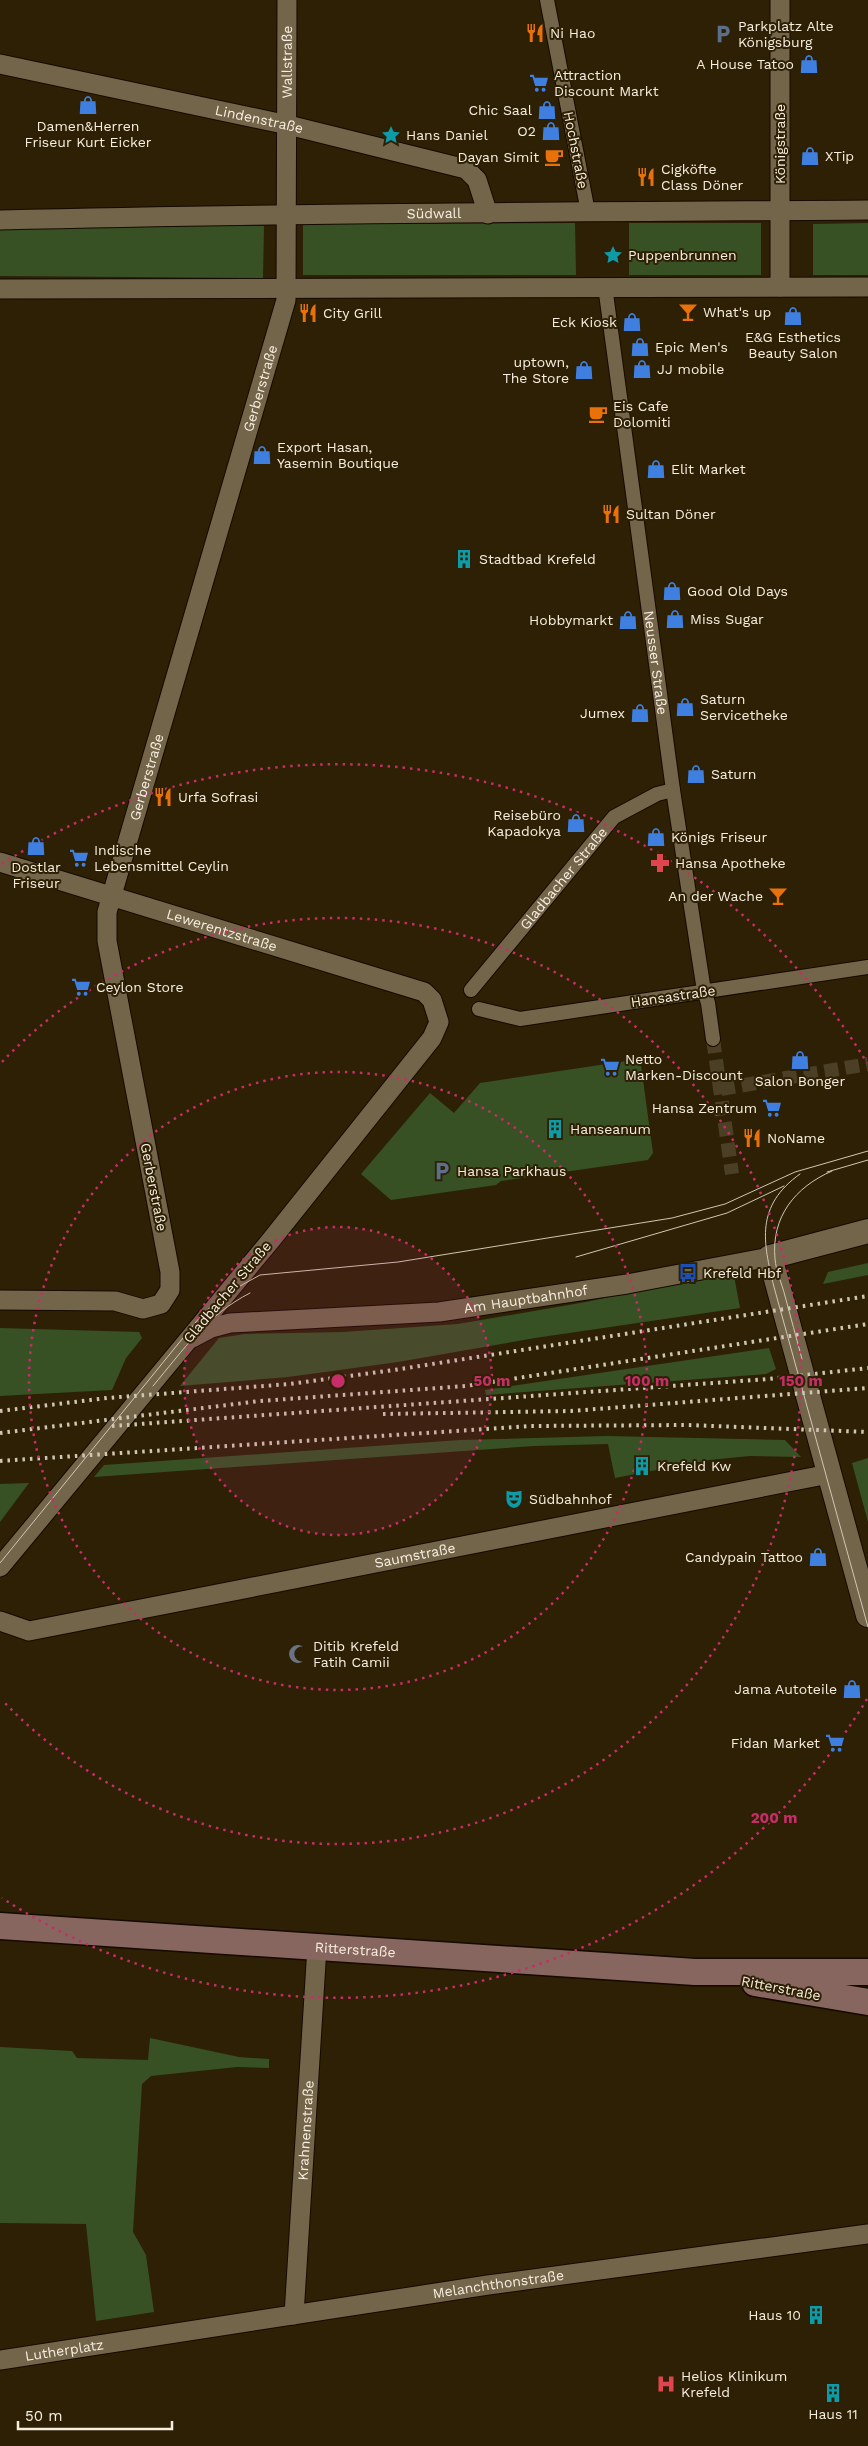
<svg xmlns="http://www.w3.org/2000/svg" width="868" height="2446" font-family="'Work Sans',sans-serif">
<rect width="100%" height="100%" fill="#2d2005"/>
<g fill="#375124">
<path d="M575,223L576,275H303V224Z"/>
<rect x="629" y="223" width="132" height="52"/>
<path d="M868,223V275H813V224Z"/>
<path d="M0,224L264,226L263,278L0,276Z"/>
<path d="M633,1060L641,1065L653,1153L648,1160L501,1181L496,1185L391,1200L361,1174L430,1093L454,1113L480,1083Z"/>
<path d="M868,1263V1275L823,1284L828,1272Z"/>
<path d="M733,1270L740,1308L535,1338L398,1362L288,1377L180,1386L219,1338L245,1334L343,1332L458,1324L586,1302Z"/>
<path d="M0,1328L139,1332L142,1338L126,1358L112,1390L0,1396Z"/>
<path d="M769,1348L776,1369L766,1374L486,1395L485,1390Z"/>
<path d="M606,1436L785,1440L801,1457L750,1456L709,1460L615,1478L608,1444L534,1446L94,1477L104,1465L460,1440Z"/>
<path d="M868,1458V1522L852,1463Z"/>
<path d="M29,1483L0,1522V1484Z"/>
<path d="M150,2038L239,2057L269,2059V2068L237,2067L151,2076L142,2084L133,2232L146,2255L154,2312L96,2321L86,2224L0,2223V2047L72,2051L77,2058L148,2060Z"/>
</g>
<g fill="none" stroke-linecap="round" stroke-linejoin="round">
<g stroke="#4b3f26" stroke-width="14" stroke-dasharray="14 7" stroke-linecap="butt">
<path d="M713,1039L732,1174"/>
<path d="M721,1089L868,1064"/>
</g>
<g stroke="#150900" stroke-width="16">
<g id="pedestrian">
<path d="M547,0L588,212"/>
<path id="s1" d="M605,286L673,790L704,991L708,1003L713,1039"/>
<path id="s2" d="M471,990L614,817L657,794L673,790"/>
<path d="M479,1009L520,1019L868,967"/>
</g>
</g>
<g stroke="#150900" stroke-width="21">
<g id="minor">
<path id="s3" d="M0,64L288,125L466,169L477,180L488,214"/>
<path id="s4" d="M0,220C289,213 579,212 868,210"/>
<path d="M780,287V0"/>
<path d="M0,289L868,287"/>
<path id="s5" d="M0,862L424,992L432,1000L439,1022L432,1038L271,1240L0,1567"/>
<path id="s6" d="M0,1300L115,1301L143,1309L161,1304L170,1290V1272L107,941V912L286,300L287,0"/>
<path id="s7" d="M192,1338L211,1328L230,1323L439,1312L627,1284L770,1257"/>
<path id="s8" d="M0,1621L29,1631L829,1474"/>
<path id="s9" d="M294,2315L317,1947"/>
<path id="s10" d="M0,2360L488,2285L868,2234"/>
</g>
</g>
<g stroke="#150900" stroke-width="26">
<path id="tertiary" d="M868,1231L770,1257L868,1615"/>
</g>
<g stroke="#150900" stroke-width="29">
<g id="secondary">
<path id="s11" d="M0,1926L695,1972H868"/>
<path d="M755,1983L868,2002"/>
</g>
</g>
<use href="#pedestrian" stroke="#736549" stroke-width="14"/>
<use href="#minor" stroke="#736549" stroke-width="19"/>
<use href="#tertiary" stroke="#736549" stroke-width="24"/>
<use href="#secondary" stroke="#886660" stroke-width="26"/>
<g stroke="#d0c7b5" stroke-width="1">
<path d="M827,1172L868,1160"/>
<path d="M800,1174C755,1206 763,1242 774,1287L868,1627"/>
<path d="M576,1257L727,1213L784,1186"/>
<path d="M802,1359C796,1338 791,1317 785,1296C782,1284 776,1271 775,1259C771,1217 795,1187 832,1171"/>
<path d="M153,1386C184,1349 207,1315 250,1293"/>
<path d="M0,1563L200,1317L222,1296L260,1275L398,1262L672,1218L725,1204L795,1172L868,1151"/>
</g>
<g stroke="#d0c7b5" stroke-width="4" stroke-dasharray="2.5 5" stroke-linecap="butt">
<path d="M0,1411L107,1398L290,1384L394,1370L868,1296"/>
<path d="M383,1414L571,1411L868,1388"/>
<path d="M112,1426L769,1379L868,1368"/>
<path d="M0,1433L260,1401L466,1386L868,1324"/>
<path d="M0,1461L531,1426L688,1425L868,1432"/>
</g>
</g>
<circle cx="338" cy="1381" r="154" fill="#c72d68" fill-opacity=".12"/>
<g fill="none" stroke="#c72d68" stroke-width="2.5" stroke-dasharray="2.5 5">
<circle cx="338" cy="1381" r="154"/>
<circle cx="338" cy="1381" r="309"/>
<path d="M2 1062A463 463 0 1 1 2 1700"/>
<path d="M867 1699A617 617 0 0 1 2 1898M2 864A617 617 0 0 1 867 1063"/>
</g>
<defs>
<g id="restaurant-bare" transform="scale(1.5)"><path d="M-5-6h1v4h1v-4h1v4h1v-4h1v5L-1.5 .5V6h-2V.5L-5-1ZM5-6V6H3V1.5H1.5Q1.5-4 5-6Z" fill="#e8710a" stroke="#2d2005" stroke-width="2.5" paint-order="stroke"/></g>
<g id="parking-bare" transform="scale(1.5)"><path d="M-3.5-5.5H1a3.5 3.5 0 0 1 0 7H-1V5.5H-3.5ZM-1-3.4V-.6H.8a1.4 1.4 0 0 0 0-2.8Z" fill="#5c6f8a" stroke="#2d2005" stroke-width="2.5" paint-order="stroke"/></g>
<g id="shop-bare" transform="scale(1.5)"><path d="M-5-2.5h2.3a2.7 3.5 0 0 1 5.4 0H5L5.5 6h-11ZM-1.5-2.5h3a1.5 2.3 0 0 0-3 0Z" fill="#3f7fe0" stroke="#2d2005" stroke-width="2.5" paint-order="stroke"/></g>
<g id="supermarket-bare" transform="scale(1.5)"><path d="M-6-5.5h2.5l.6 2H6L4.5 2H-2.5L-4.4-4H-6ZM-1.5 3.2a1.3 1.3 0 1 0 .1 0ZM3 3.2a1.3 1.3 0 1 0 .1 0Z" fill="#3f7fe0" stroke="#2d2005" stroke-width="2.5" paint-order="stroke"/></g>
<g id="sight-bare" transform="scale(1.5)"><path d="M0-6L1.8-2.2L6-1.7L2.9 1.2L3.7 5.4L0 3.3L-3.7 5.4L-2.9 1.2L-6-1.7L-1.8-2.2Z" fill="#0f9aa8" stroke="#2d2005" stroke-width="2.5" paint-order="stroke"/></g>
<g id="cafe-bare" transform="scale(1.5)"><path d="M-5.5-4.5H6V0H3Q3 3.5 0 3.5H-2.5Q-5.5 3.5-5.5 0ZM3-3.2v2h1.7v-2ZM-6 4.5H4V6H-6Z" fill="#e8710a" stroke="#2d2005" stroke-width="2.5" paint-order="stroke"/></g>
<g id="bar-bare" transform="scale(1.5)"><path d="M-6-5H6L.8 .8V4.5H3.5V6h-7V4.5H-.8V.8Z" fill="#e8710a" stroke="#2d2005" stroke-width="2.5" paint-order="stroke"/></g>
<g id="building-bare" transform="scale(1.5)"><path d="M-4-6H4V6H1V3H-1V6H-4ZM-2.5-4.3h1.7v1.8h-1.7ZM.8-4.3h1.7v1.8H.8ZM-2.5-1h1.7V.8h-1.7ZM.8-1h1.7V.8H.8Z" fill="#0f9aa8" stroke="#2d2005" stroke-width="2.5" paint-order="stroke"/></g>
<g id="pharmacy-bare" transform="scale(1.5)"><path d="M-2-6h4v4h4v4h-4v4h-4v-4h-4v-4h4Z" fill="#e0444e" stroke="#2d2005" stroke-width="2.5" paint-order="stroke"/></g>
<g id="bus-bare" transform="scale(1.5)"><path d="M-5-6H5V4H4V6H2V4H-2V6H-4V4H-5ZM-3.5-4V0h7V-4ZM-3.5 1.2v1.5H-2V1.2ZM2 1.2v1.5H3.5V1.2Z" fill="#1a4fb4" stroke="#2d2005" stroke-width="2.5" paint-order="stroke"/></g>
<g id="theatre-bare" transform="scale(1.5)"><path d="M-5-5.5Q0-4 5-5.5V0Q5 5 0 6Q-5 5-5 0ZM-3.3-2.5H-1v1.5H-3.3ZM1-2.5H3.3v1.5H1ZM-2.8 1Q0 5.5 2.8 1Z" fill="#0f9aa8" stroke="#2d2005" stroke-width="2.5" paint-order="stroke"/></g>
<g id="mosque-bare" transform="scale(1.5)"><path d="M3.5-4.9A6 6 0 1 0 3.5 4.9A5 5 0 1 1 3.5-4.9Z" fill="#6b7280" stroke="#2d2005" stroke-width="2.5" paint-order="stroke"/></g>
<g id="hospital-bare" transform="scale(1.5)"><path d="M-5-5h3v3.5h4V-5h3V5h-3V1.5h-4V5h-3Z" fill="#e0444e" stroke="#2d2005" stroke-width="2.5" paint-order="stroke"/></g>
</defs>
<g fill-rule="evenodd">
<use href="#restaurant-bare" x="535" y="33"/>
<use href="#parking-bare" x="723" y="34"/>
<use href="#shop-bare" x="809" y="64"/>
<use href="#supermarket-bare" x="539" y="83"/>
<use href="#shop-bare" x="88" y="105"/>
<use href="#shop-bare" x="547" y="110"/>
<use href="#shop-bare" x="551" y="131"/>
<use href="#sight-bare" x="391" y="135"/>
<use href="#shop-bare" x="810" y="156"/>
<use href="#cafe-bare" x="554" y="157"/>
<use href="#restaurant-bare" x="646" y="177"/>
<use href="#sight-bare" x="613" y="255"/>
<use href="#bar-bare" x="688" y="312"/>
<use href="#restaurant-bare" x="308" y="313"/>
<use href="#shop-bare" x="793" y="316"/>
<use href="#shop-bare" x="632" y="322"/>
<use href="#shop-bare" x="640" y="347"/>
<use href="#shop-bare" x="642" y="369"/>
<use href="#shop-bare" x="584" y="370"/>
<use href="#cafe-bare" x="598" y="414"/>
<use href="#shop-bare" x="262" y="455"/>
<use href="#shop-bare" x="656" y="469"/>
<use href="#restaurant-bare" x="611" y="514"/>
<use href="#building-bare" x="464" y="559"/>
<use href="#shop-bare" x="672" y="591"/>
<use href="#shop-bare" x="675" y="619"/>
<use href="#shop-bare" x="628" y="620"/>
<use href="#shop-bare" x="685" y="707"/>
<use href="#shop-bare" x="640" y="713"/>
<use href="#shop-bare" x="696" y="774"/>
<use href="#restaurant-bare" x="163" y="797"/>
<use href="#shop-bare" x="576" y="823"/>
<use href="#shop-bare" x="656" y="837"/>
<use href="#shop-bare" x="36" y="846"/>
<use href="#supermarket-bare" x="79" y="858"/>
<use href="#pharmacy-bare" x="660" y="863"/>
<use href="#bar-bare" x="778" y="896"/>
<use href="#supermarket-bare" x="81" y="987"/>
<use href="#shop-bare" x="800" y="1060"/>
<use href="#supermarket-bare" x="610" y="1067"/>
<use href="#supermarket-bare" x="772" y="1108"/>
<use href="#building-bare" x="555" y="1129"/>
<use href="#restaurant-bare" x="752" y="1138"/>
<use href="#parking-bare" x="442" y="1171"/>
<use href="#bus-bare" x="688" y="1273"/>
<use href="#building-bare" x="642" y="1466"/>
<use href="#theatre-bare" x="514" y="1499"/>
<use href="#shop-bare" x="818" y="1557"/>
<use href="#mosque-bare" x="298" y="1654"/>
<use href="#shop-bare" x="852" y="1689"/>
<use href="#supermarket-bare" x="835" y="1743"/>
<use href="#building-bare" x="816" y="2315"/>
<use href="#hospital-bare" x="666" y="2384"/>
<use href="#building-bare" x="833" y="2393"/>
</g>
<g text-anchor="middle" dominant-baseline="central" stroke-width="4" stroke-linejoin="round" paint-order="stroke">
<g font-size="14" fill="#f7eedf" stroke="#2d2005" text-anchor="start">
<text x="738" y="26">Parkplatz Alte<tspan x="738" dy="16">Königsburg</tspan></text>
<text x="550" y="33">Ni Hao</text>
<text x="794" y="64" text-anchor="end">A House Tatoo</text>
<text x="554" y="75">Attraction<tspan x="554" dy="16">Discount Markt</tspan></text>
<text x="532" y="110" text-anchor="end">Chic Saal</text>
<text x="88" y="126" text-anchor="middle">Damen&amp;Herren<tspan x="88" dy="16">Friseur Kurt Eicker</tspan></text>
<text x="536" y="131" text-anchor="end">O2</text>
<text x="406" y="135">Hans Daniel</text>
<text x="825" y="156">XTip</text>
<text x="539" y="157" text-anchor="end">Dayan Simit</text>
<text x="661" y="169">Cigköfte<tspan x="661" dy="16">Class Döner</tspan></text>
<text x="628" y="255">Puppenbrunnen</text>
<text x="703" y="312">What's up</text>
<text x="323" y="313">City Grill</text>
<text x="617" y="322" text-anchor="end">Eck Kiosk</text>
<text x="793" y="337" text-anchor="middle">E&amp;G Esthetics<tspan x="793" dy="16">Beauty Salon</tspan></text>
<text x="655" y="347">Epic Men's</text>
<text x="569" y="362" text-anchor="end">uptown,<tspan x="569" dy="16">The Store</tspan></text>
<text x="657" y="369">JJ mobile</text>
<text x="613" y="406">Eis Cafe<tspan x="613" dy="16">Dolomiti</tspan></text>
<text x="277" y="447">Export Hasan,<tspan x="277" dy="16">Yasemin Boutique</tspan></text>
<text x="671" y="469">Elit Market</text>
<text x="626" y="514">Sultan Döner</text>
<text x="479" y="559">Stadtbad Krefeld</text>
<text x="687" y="591">Good Old Days</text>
<text x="690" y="619">Miss Sugar</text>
<text x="613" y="620" text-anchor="end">Hobbymarkt</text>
<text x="700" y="699">Saturn<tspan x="700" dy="16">Servicetheke</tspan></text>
<text x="625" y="713" text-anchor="end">Jumex</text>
<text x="711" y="774">Saturn</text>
<text x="178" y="797">Urfa Sofrasi</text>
<text x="561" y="815" text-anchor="end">Reisebüro<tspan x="561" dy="16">Kapadokya</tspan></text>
<text x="671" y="837">Königs Friseur</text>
<text x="94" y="850">Indische<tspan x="94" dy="16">Lebensmittel Ceylin</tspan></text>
<text x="675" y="863">Hansa Apotheke</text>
<text x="36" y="867" text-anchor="middle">Dostlar<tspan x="36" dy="16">Friseur</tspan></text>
<text x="763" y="896" text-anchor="end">An der Wache</text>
<text x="96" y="987">Ceylon Store</text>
<text x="625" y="1059">Netto<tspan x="625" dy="16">Marken-Discount</tspan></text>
<text x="800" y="1081" text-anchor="middle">Salon Bonger</text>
<text x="757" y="1108" text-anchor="end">Hansa Zentrum</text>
<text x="570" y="1129">Hanseanum</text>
<text x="767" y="1138">NoName</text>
<text x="457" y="1171">Hansa Parkhaus</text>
<text x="703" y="1273">Krefeld Hbf</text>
<text x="657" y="1466">Krefeld Kw</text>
<text x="529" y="1499">Südbahnhof</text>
<text x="803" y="1557" text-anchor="end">Candypain Tattoo</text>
<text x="313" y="1646">Ditib Krefeld<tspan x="313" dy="16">Fatih Camii</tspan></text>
<text x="837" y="1689" text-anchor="end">Jama Autoteile</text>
<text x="820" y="1743" text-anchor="end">Fidan Market</text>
<text x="801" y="2315" text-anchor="end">Haus 10</text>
<text x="681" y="2376">Helios Klinikum<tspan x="681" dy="16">Krefeld</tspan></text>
<text x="833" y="2414" text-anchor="middle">Haus 11</text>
</g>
<g font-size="14" fill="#f7eedf" stroke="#2d2005">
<text stroke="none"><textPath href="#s6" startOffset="1439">Wallstraße</textPath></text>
<text stroke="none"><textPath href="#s3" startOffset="265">Lindenstraße</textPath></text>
<text transform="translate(780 144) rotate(-90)">Königstraße</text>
<text transform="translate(576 150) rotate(79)">Hochstraße</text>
<text stroke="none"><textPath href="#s4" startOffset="434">Südwall</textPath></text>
<text stroke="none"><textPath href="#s6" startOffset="1109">Gerberstraße</textPath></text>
<text stroke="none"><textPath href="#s1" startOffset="380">Neusser Straße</textPath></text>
<text stroke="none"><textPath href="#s6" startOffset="704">Gerberstraße</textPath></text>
<text stroke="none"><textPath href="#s2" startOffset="145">Gladbacher Straße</textPath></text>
<text stroke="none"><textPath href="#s5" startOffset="232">Lewerentzstraße</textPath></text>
<text transform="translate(673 996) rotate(-8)">Hansastraße</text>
<text transform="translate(154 1187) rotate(79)">Gerberstraße</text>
<text transform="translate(227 1292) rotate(-50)">Gladbacher Straße</text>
<text stroke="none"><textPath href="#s7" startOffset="338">Am Hauptbahnhof</textPath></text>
<text stroke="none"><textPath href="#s8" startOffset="424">Saumstraße</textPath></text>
<text stroke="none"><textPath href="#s11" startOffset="356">Ritterstraße</textPath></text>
<text transform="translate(781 1988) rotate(11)">Ritterstraße</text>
<text stroke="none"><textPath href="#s9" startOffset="185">Krahnenstraße</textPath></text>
<text stroke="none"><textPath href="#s10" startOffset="504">Melanchthonstraße</textPath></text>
<text stroke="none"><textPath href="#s10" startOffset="65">Lutherplatz</textPath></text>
</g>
</g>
<circle cx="338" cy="1381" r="8" fill="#c72d68" stroke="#2d2005" stroke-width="2.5"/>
<g font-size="15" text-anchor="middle" font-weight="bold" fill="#c72d68" stroke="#2d2005" stroke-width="4" stroke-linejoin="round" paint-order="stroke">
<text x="492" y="1386">50 m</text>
<text x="647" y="1386">100 m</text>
<text x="801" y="1386">150 m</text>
<text x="774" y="1823">200 m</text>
</g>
<path d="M18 2421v8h154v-8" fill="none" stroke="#f7eedf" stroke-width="2.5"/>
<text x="25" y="2421" font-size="15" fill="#f7eedf" stroke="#2d2005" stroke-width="4" paint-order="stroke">50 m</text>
</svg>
